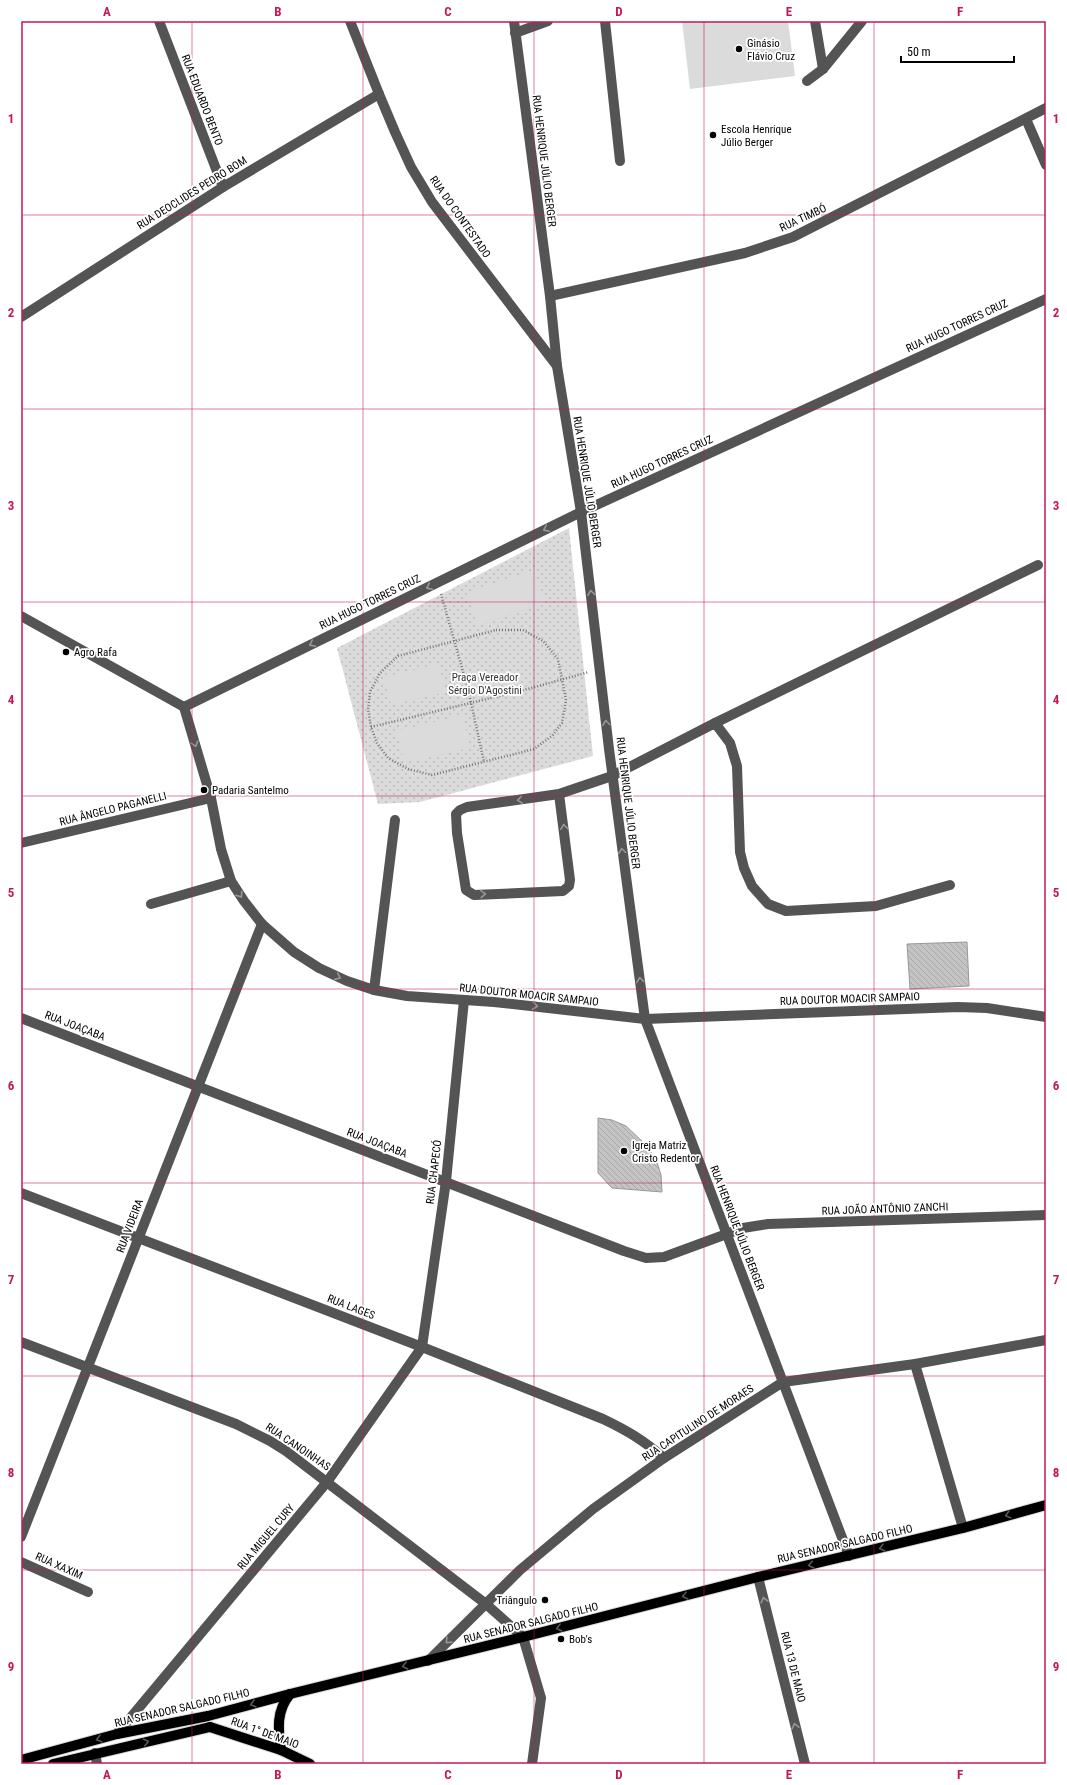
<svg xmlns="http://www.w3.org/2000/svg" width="1067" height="1785" font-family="'Roboto Condensed',sans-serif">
<defs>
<pattern id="park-dots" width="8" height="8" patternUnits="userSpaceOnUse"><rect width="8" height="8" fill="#dbdbdb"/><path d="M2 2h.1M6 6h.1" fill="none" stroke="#bababa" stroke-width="1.8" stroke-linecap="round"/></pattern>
<pattern id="building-back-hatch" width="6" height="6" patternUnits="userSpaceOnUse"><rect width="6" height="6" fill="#c4c4c4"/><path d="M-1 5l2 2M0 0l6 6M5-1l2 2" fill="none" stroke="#a7a7a7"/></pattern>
</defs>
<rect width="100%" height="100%" fill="#fff"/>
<path fill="url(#park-dots)" d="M569,528L593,756L420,802L378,804L337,648Z"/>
<g fill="#dbdbdb">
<path d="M682,21H788L795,76L690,89Z"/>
<path d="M533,570L545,603L478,625L467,592Z"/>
<path d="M439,664L446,692L391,705L384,677Z"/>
<path d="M463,715L470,748L404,763L396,731Z"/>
</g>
<g fill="url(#building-back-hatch)" stroke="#989898">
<path d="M967,942L969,986L910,989L907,944Z"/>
<path d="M598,1118L612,1120L626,1126L645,1144L656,1159L661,1175L662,1192L612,1188L598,1173Z"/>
</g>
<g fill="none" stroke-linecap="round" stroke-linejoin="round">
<g stroke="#dbdbdb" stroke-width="12">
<g id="major">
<path d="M210,1727L281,1750L310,1764"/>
<path d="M281,1750C278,1729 276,1711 290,1694"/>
<path d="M21,1760L117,1734L208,1716L290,1694L523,1637L758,1577L963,1528L1046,1505"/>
<path d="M53,1764L210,1727"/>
</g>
</g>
<g stroke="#767676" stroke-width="2.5" stroke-dasharray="1 2" stroke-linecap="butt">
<path d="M441,594L468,689L484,762"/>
<path d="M496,630H523L543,641L558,659L566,700L562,723L552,736L534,749L432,775L408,769L388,758L377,743L371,727L368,709L370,692L380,673L398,656Z"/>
<path d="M371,727L524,690L589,672"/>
</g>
<g stroke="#545454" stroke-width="10">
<path d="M159,21L223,187"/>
<path d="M350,21L379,94L395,132L411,167L432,202L557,366"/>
<path d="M514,21L550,296L557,366L581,512L609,749L645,1019L849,1556"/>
<path d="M605,21L620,161"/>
<path d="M815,21L823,69"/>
<path d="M515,33L548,21"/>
<path d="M807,81L823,69L862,21"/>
<path d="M1026,119L1046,165"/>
<path d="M550,296L745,253L793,237L1046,108"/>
<path d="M21,317L223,187L379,94"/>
<path d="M21,616L184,707"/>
<path d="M184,707L211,798L221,849L231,881L244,901L262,924L294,952L319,968L347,981L374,990L407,996L494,1002L645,1019L958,1007L987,1008L1046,1017"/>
<path d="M184,707L581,512L1046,299"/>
<path d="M715,723L1038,565"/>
<path d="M559,794L570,880L569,886L563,891L474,895L466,890L457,833L456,814L460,810L467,807L559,794L612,776L715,723L730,743L737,766L740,852L744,868L752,886L768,904L786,911L876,906L950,885"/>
<path d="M21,843L211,798"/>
<path d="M151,904L231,881"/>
<path d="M374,990L395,820"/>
<path d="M21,1018L624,1251L646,1258L664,1257L743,1228L768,1224L1046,1215"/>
<path d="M21,1193L422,1347L603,1419C628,1431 643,1440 664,1458"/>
<path d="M21,1342L236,1424L270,1441L286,1451L486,1604L523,1637L541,1698L532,1764"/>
<path d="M915,1364L963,1528"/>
<path d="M21,1537L262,924"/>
<path d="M21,1562L88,1592"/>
<path d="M758,1577L805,1764"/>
<path d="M428,1661L520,1570L593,1509L664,1458L783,1382L915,1364L1046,1340"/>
<path d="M117,1734L327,1482L422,1347L446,1181L464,1000"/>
<path d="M95,1753L97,1764"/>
</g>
<use href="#major" stroke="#000" stroke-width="10"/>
</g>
<defs><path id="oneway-chevron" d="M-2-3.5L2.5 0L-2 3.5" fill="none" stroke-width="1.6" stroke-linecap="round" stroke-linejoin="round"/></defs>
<g stroke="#989898">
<use href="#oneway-chevron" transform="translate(546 529) rotate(154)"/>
<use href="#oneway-chevron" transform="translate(429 587) rotate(154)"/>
<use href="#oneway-chevron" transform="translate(591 593) rotate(-97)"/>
<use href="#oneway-chevron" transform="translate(312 644) rotate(154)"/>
<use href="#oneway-chevron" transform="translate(606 723) rotate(-97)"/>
<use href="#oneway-chevron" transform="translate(195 744) rotate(73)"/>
<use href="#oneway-chevron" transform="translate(520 800) rotate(172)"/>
<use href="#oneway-chevron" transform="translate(564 827) rotate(-97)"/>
<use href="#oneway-chevron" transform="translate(622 851) rotate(-98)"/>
<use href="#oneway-chevron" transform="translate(483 894) rotate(-3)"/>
<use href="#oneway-chevron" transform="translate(240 895) rotate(57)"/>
<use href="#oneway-chevron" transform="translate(338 977) rotate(24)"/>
<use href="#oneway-chevron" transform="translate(640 980) rotate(-98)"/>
<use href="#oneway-chevron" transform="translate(535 1006) rotate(7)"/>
<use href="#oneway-chevron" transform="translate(764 1600) rotate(-104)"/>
<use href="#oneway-chevron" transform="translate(448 1641) rotate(136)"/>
<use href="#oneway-chevron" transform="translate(795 1726) rotate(-104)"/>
</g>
<g stroke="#595959">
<use href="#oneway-chevron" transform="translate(1008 1515) rotate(165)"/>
<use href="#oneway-chevron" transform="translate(882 1548) rotate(166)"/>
<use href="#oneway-chevron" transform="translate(811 1565) rotate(167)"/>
<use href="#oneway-chevron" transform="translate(685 1596) rotate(166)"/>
<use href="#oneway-chevron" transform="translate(559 1628) rotate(166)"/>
<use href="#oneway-chevron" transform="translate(405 1666) rotate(167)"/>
<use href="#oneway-chevron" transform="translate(253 1704) rotate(165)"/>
<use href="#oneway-chevron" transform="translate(99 1739) rotate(165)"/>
<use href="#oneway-chevron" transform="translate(146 1742) rotate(-13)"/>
</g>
<path fill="none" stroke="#c2185b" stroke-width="1" stroke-opacity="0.55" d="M192,21V1764M363,21V1764M534,21V1764M704,21V1764M874,21V1764M21,215H1046M21,409H1046M21,602H1046M21,796H1046M21,989H1046M21,1183H1046M21,1376H1046M21,1570H1046"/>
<g fill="#000" stroke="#fff" stroke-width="1.5">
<circle cx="739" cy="49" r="4"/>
<circle cx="713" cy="135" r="4"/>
<circle cx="66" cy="652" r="4"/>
<circle cx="204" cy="790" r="4"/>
<circle cx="624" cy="1151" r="4"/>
<circle cx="545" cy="1600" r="4"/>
<circle cx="561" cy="1639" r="4"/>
</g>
<g text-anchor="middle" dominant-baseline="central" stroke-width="3.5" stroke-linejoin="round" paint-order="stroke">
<g font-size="11" fill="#000" stroke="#fff" text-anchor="start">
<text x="747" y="43">Ginásio<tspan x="747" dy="13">Flávio Cruz</tspan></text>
<text x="721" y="129">Escola Henrique<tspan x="721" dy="13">Júlio Berger</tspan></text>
<text x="74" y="652">Agro Rafa</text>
<text x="212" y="790">Padaria Santelmo</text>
<text x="632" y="1145">Igreja Matriz<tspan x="632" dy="13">Cristo Redentor</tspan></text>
<text x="537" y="1600" text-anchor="end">Triângulo</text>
<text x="569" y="1639">Bob's</text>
</g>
<g font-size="11" fill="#000" stroke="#fff">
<text transform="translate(202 100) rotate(69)">RUA EDUARDO BENTO</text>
<text transform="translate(544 161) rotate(83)">RUA HENRIQUE JÚLIO BERGER</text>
<text transform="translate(192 193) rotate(-32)">RUA DEOCLIDES PEDRO BOM</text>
<text transform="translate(460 217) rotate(55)">RUA DO CONTESTADO</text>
<text transform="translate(803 218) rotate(-25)">RUA TIMBÓ</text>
<text transform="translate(957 326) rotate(-25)">RUA HUGO TORRES CRUZ</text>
<text transform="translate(662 462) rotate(-25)">RUA HUGO TORRES CRUZ</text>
<text transform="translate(587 482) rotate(81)">RUA HENRIQUE JÚLIO BERGER</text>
<text transform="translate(370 602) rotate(-26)">RUA HUGO TORRES CRUZ</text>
<text transform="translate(628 803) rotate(83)">RUA HENRIQUE JÚLIO BERGER</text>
<text transform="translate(113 809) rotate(-14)">RUA ÂNGELO PAGANELLI</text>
<text transform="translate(529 995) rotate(6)">RUA DOUTOR MOACIR SAMPAIO</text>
<text transform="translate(850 999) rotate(-2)">RUA DOUTOR MOACIR SAMPAIO</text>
<text transform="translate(75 1026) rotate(21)">RUA JOAÇABA</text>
<text transform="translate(377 1143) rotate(21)">RUA JOAÇABA</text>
<text transform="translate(434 1172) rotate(-83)">RUA CHAPECÓ</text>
<text transform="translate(885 1209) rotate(-2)">RUA JOÃO ANTÔNIO ZANCHI</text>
<text transform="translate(130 1226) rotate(-69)">RUA VIDEIRA</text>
<text transform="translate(737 1228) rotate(69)">RUA HENRIQUE JÚLIO BERGER</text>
<text transform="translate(351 1307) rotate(21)">RUA LAGES</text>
<text transform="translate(698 1423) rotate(-33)">RUA CAPITULINO DE MORAES</text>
<text transform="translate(298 1447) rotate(34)">RUA CANOINHAS</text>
<text transform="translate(266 1537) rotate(-50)">RUA MIGUEL CURY</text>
<text transform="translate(845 1544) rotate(-13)">RUA SENADOR SALGADO FILHO</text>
<text transform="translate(59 1566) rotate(24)">RUA XAXIM</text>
<text transform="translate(531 1623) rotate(-14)">RUA SENADOR SALGADO FILHO</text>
<text transform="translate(793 1667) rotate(76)">RUA 13 DE MAIO</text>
<text transform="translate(182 1708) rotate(-13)">RUA SENADOR SALGADO FILHO</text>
<text transform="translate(265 1733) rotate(20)">RUA 1° DE MAIO</text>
</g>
<g font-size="11" fill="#323232" stroke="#fff">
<text x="485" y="677">Praça Vereador<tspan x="485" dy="13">Sérgio D'Agostini</tspan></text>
</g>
</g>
<rect width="1067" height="1785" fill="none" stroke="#ffffff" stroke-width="44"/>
<path d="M901 56v6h113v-6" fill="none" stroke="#000000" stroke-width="2"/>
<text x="907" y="56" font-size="12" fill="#000000" stroke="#ffffff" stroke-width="3" paint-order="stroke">50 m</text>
<rect x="22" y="22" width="1023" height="1741" fill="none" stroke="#c2185b" stroke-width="1.5"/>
<g font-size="13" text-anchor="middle" font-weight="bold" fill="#c2185b">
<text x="107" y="16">A</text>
<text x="278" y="16">B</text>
<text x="448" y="16">C</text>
<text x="619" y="16">D</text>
<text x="789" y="16">E</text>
<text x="960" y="16">F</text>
<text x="11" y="123">1</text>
<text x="1056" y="123">1</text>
<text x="11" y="317">2</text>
<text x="1056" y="317">2</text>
<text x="11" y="510">3</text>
<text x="1056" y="510">3</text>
<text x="11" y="704">4</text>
<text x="1056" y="704">4</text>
<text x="11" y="897">5</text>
<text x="1056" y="897">5</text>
<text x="11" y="1090">6</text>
<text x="1056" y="1090">6</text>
<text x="11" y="1284">7</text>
<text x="1056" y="1284">7</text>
<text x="11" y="1477">8</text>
<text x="1056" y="1477">8</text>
<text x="11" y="1671">9</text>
<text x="1056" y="1671">9</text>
<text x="107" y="1779">A</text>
<text x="278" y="1779">B</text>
<text x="448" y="1779">C</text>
<text x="619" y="1779">D</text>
<text x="789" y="1779">E</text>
<text x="960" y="1779">F</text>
</g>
</svg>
